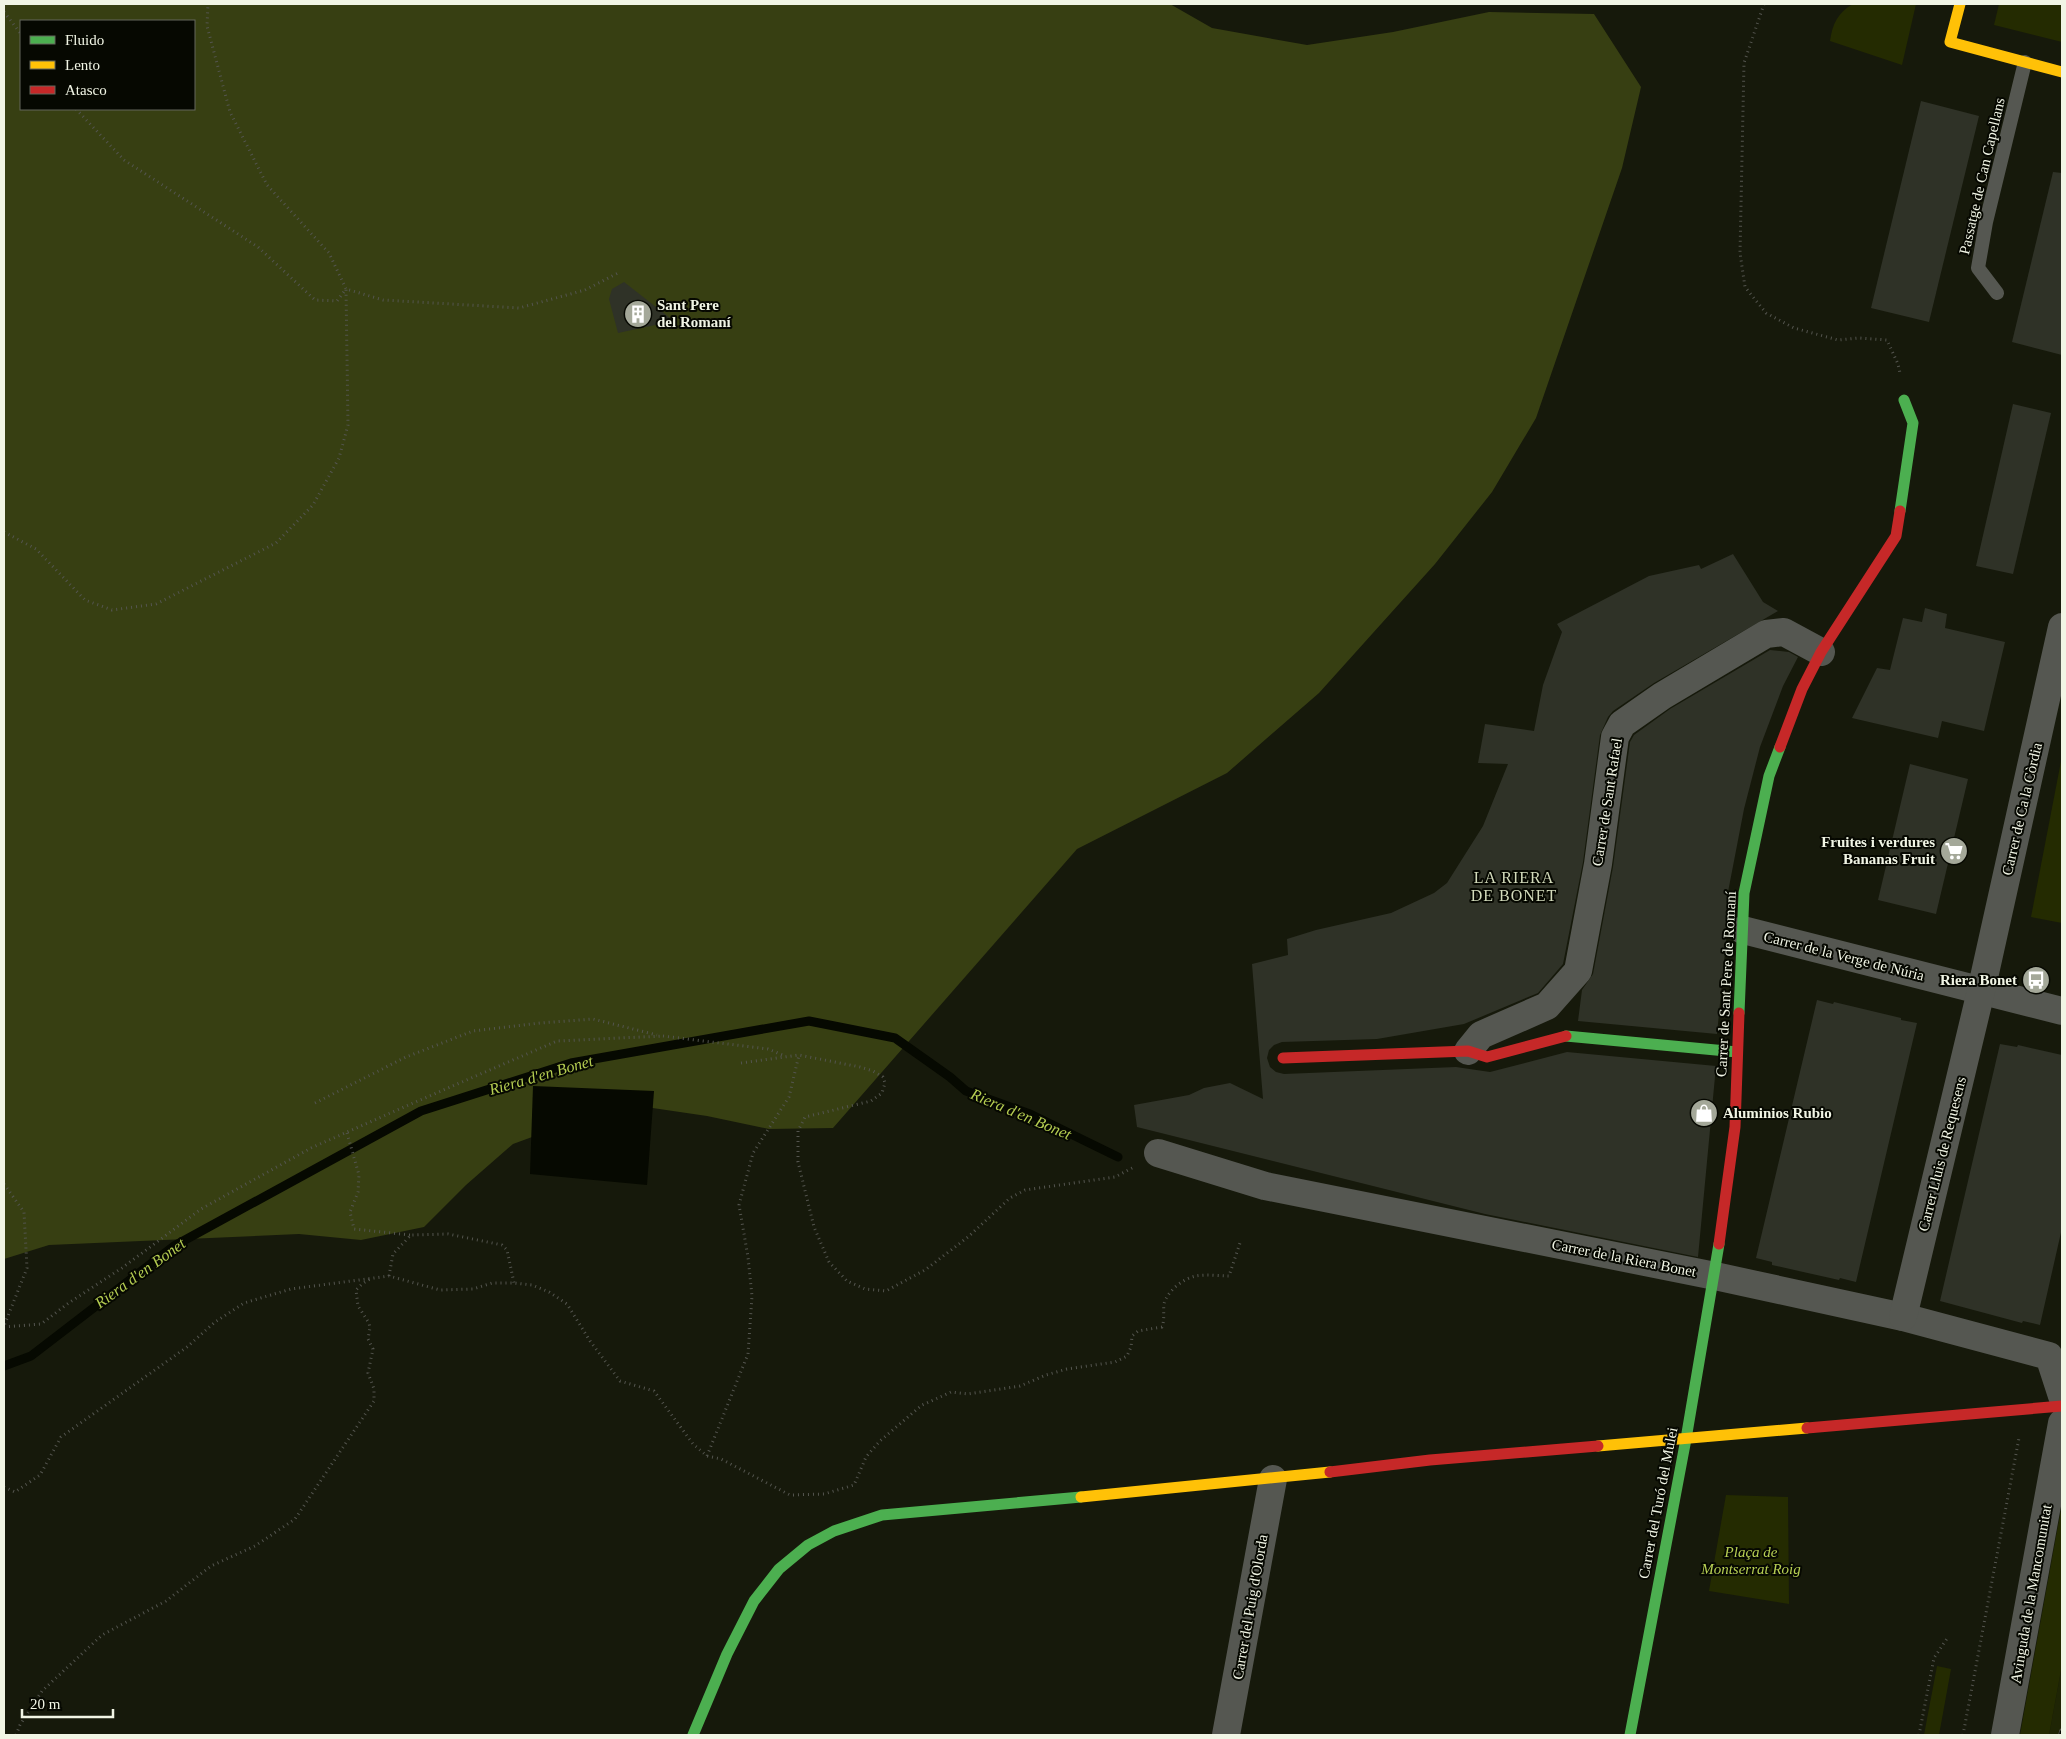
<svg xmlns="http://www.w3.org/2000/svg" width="2066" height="1739" font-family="'Times New Roman',serif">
<rect width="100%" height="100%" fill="#16190b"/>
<path fill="#1f2505" d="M2062,1665V1735H2049Z"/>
<g fill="#242b01">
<path d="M1853,4H1916L1902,65L1830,41C1832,25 1838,12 1853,4Z"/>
<path d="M1999,4H2062V42L1994,25Z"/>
<path d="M2062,756V923L2031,917Z"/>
<path d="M1726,1495L1788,1497L1789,1604L1709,1591Z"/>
<path d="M2062,1504V1665L2049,1735H2020Z"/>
<path d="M1937,1666L1951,1669L1939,1735H1924Z"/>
</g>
<path fill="#373f12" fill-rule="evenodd" d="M4,4H1170L1212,28L1307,45L1393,32L1489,12L1594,14L1641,87L1622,168L1536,418L1492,492L1435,564L1319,693L1227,773L1077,849L833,1128L769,1129L707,1116L639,1106L573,1122L513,1144L466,1185L424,1227L361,1240L299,1234L49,1245L4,1259ZM21,21H194V109H21Z"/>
<path fill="#060901" d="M533,1086L654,1091L647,1185L530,1174Z"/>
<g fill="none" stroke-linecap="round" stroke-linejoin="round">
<path stroke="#060901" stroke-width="9" d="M4,1366L31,1356L174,1246L421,1111L571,1063L809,1021L895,1038L950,1077L966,1091L1030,1114L1118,1157"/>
</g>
<g fill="#2f3227">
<path d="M1921,101L1979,116L1929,322L1871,308Z"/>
<path d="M2053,172L2062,173V355L2012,342Z"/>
<path d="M624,282L674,321L618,333L609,299L612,289Z"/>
<path d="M2013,404L2051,413L2013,574L1976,566Z"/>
<path d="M1733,554L1763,602L1778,611L1654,683L1613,711L1608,717L1600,735L1583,862L1563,964L1538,993L1464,1024L1377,1039L1282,1042L1274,1045L1269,1050L1267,1058L1270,1067L1276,1072L1284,1074L1456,1067L1490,1072L1567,1052L1716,1066L1698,1257L1485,1214L1137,1127L1134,1105L1189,1095L1204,1088L1230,1083L1263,1099L1252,964L1288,955L1287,939L1316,930L1391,913L1434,893L1447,883L1483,826L1508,764L1478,763L1485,724L1534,731L1543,685L1562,632L1557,624L1649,576L1699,565L1701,569Z"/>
<path d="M1925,608L1947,614L1945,628L2005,642L1984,731L1942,721L1938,738L1852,718L1877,668L1890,670L1903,618L1922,622Z"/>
<path d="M1770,650L1789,652L1798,657L1783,686L1760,747L1744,809L1728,892L1726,942L1717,1034L1578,1021L1582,990L1593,974L1613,867L1630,742L1634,735L1670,709Z"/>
<path d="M1910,764L1968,779L1936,914L1878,900Z"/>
<path d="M1817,1000L1833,1004L1834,1002L1901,1018V1020L1917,1023L1856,1282L1840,1278L1839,1280L1772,1265V1262L1756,1258Z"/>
<path d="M2000,1044L2017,1047L2018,1045L2062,1055V1228L2040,1325L2023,1321L2022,1323L1940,1301Z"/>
</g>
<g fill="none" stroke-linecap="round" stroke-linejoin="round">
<g stroke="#54554f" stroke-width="3" stroke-dasharray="1 4" stroke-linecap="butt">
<path d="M1764,4L1744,63L1740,253L1745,287L1766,313L1794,328L1838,340L1859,338L1887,340L1898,364L1900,373"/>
<path d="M4,12L21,34"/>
<path d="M76,109L124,160L258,247L315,300L337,301L346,289L329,253L267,185L230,112L207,26L208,4"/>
<path d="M4,532L36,549L85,600L112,610L156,604L276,543L313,505L339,458L348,425L346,289L383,300L519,308L585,290L620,272"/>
<path d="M663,1036L768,1049L785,1056"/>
<path d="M741,1063L799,1055L860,1067L873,1071L883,1077L885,1083L882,1093L871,1101L805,1117L798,1131V1162L814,1227L829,1262L847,1281L865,1289L886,1291L925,1270L968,1237L1010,1198L1025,1190L1115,1177L1134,1167"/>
<path d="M315,1103L406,1057L473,1031L540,1023L593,1019L657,1035"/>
<path d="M347,1133L359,1175L358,1192L350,1212L354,1229L410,1235"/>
<path d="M4,1184L24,1212L27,1268L4,1326"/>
<path d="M389,1276L393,1254L411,1235L448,1234L502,1245L507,1250L514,1283"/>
<path d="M4,1327L41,1324L70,1302L122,1268L201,1209L311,1148L404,1107L557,1041L663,1036"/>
<path d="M707,1456L748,1354L752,1296L748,1257L739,1205L753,1153L789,1097L799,1055"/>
<path d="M4,1487L15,1492L40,1475L61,1437L187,1347L215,1322L244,1303L291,1289L389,1276L440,1290L473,1289L492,1283H514L532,1285L549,1292L567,1304L590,1341L620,1381L654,1391L693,1444L707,1456L721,1459L790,1495L824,1494L854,1485L866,1457L880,1441L922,1405L938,1398L951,1392L968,1394L1020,1386L1046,1375L1067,1369L1115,1362L1127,1356L1131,1347L1132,1336L1138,1331L1162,1327C1165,1319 1163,1312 1164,1304C1167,1291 1184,1278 1196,1276C1206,1274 1219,1276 1229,1276L1241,1240"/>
<path d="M16,1735L20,1725L42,1691L102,1635L166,1601L211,1566L255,1546L295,1519L374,1401V1389L368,1373L373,1349L368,1339L370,1328L369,1323L358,1306L356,1290L362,1284L370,1279"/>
<path d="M1919,1735L1934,1658L1948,1637"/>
<path d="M1963,1735L2019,1438"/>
</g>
<path stroke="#555751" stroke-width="14" d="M1997,293L1978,268L1986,222L2025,62"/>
<g stroke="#555751" stroke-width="28">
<path d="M1743,930L2062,1011"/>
<path d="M1468,1051L1481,1035L1547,1006L1578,971L1598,864L1615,737L1622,724L1662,696L1766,634L1784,632L1821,652"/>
<path d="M1158,1153L1265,1186L1715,1276L1903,1317L2049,1356L2062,1396"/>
<path d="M1903,1317L1981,991L2062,627"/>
<path d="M1226,1735L1273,1479"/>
<path d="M2005,1735L2062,1423"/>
</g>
<g stroke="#4caf50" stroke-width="11">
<path d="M1900,511L1913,423L1904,400"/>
<path d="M1739,1013L1744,893L1769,776L1780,747"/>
<path d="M1566,1036L1737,1052"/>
<path d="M693,1735L727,1654L754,1601L779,1569L808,1545L834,1531L882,1515L1081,1497"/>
<path d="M1630,1735L1686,1439L1719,1244"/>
</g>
<g stroke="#ffc107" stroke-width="11">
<path d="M1960,4L1950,42L2062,72"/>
<path d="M1598,1446L1807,1428"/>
<path d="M1081,1497L1330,1472"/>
</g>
<g stroke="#c62828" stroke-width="11">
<path d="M1780,747L1802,689L1821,652L1896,536L1900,511"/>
<path d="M1283,1058L1468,1051L1487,1057L1566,1036"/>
<path d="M1719,1244L1735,1127L1739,1013"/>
<path d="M1807,1428L2062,1406"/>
<path d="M1330,1472L1430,1460L1598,1446"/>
</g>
<g stroke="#55574f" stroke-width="5.5">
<path id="rail" d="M2061,1735L2062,1731"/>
</g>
<use href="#rail" stroke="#060801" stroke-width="4" stroke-dasharray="11" stroke-linecap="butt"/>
</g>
<defs>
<g id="building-disc" transform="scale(1.4375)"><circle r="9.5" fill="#a4a899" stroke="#060801"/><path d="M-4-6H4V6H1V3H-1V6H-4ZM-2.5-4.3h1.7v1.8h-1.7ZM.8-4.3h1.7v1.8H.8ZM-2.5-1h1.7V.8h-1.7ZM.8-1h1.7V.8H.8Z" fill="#fff"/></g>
<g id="supermarket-disc" transform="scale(1.4375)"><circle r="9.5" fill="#a4a899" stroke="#060801"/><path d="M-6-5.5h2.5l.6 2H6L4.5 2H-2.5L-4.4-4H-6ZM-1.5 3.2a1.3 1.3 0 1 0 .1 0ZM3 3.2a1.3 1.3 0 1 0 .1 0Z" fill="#fff"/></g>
<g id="bus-disc" transform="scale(1.4375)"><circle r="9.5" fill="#a4a899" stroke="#060801"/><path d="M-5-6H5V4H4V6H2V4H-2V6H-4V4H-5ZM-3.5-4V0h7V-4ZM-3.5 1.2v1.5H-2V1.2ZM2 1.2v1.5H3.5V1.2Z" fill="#fff"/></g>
<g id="shop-disc" transform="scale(1.4375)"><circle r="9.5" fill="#a4a899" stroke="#060801"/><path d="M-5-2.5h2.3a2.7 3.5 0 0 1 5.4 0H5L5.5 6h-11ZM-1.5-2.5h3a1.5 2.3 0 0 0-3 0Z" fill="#fff"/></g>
</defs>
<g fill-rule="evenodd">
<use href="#building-disc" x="638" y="314"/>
<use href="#supermarket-disc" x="1954" y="851"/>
<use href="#bus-disc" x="2036" y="980"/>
<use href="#shop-disc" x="1704" y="1113"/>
</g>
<g text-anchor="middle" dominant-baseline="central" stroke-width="4" stroke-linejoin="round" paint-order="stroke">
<g font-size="15" fill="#f1f5e5" stroke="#060801">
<text transform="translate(1982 176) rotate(-77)">Passatge de Can Capellans</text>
<text transform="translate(1607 802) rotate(-81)">Carrer de Sant Rafael</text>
<text transform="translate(2022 809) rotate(-77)">Carrer de Ca la Còrdia</text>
<text transform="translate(1844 956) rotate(14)">Carrer de la Verge de Núria</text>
<text transform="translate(1726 984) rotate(-87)">Carrer de Sant Pere de Romaní</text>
<text transform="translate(1942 1154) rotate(-76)">Carrer Lluis de Requesens</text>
<text transform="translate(1624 1258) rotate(11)">Carrer de la Riera Bonet</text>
<text transform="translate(1658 1503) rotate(-79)">Carrer del Turó del Mulei</text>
<text transform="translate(2031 1594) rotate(-80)">Avinguda de la Mancomunitat</text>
<text transform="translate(1250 1607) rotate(-80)">Carrer del Puig d'Olorda</text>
</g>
<g font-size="15" font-weight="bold" fill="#f1f5e5" stroke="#060801" text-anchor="start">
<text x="657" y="305">Sant Pere<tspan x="657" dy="17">del Romaní</tspan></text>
<text x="1935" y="842" text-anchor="end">Fruites i verdures<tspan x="1935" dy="17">Bananas Fruit</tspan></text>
<text x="2017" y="980" text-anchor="end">Riera Bonet</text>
<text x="1723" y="1113">Aluminios Rubio</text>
</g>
<g font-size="15" font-style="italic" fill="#b7cf53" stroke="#060801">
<text x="1751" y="1552">Plaça de<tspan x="1751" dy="17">Montserrat Roig</tspan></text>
</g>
<g font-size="16" letter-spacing="1" fill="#d3dbbb" stroke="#060801">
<text x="1514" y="877">LA RIERA<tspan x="1514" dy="18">DE BONET</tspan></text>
</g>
<g font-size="16" font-style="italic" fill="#b5cd51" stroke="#060801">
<text transform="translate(541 1075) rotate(-16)">Riera d'en Bonet</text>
<text transform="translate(1021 1114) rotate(23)">Riera d'en Bonet</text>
<text transform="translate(140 1273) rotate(-36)">Riera d'en Bonet</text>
</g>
</g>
<rect width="2066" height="1739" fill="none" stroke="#f1f5e5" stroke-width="10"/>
<rect x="20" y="20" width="175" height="90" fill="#060801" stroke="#64675c"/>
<rect x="30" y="36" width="25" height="8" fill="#4caf50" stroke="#64675c"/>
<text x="65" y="45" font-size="15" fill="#f1f5e5">Fluido</text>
<rect x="30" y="61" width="25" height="8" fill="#ffc107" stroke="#64675c"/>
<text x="65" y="70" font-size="15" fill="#f1f5e5">Lento</text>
<rect x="30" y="86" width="25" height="8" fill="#c62828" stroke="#64675c"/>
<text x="65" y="95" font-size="15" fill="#f1f5e5">Atasco</text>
<path d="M22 1709v8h91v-8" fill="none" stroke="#f1f5e5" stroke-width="2.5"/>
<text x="30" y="1709" font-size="15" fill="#f1f5e5" stroke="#060801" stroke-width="4" paint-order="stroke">20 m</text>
</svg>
